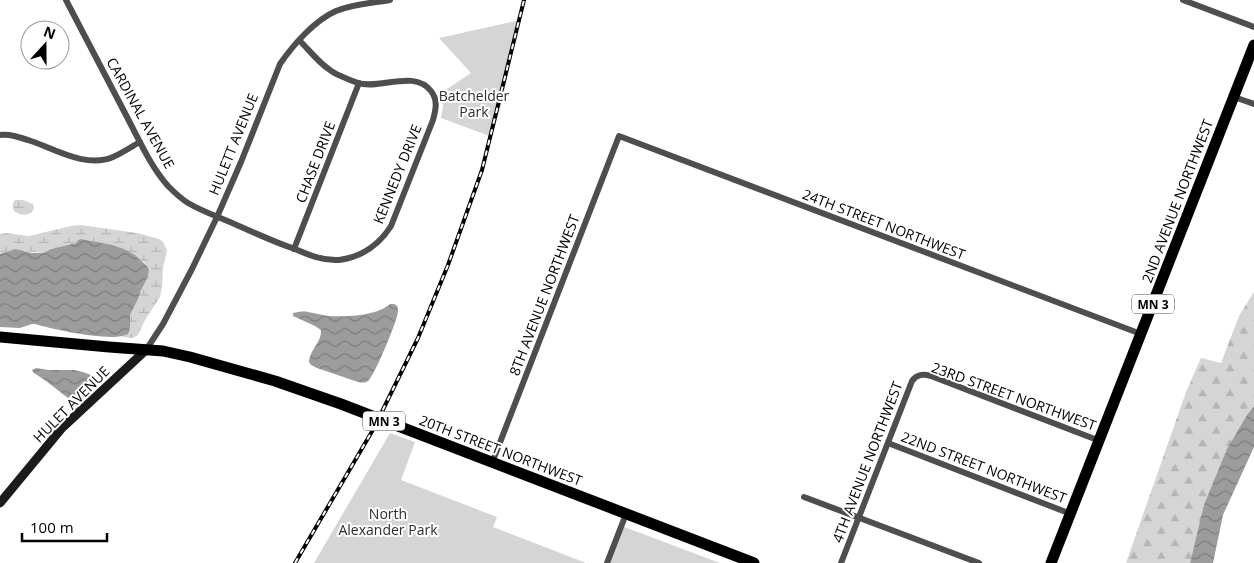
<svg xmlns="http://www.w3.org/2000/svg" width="1254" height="563" font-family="'Open Sans',sans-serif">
<defs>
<pattern id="forest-firs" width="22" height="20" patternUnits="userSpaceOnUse" patternTransform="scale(1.25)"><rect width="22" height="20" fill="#d5d5d5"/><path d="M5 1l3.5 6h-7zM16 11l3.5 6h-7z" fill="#b5b5b5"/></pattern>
<pattern id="wetland-marsh" width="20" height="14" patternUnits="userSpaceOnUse" patternTransform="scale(1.25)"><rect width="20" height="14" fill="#d5d5d5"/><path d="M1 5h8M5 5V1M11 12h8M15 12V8" fill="none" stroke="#b5b5b5"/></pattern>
<pattern id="water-waves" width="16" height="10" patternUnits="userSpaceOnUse" patternTransform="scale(1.25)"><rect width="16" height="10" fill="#9c9c9c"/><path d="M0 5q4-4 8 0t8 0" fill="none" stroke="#7d7d7d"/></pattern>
</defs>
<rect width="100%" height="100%" fill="#fff"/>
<path fill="url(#forest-firs)" d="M1254,292V406L1247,415L1194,547L1190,563H1126L1186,392L1201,358L1221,363L1239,316Z"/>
<g fill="url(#wetland-marsh)">
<path d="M15,200H23L33,204L34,208C31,216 23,216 15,212C12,209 12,203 15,200Z"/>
<path d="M81,225L137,233L159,239L163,242L167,250L163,268L162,287L160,297L145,320L138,335L132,338L122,337L128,334L130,329V315L138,299L141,290L148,277L149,270L147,266L144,262L108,244L81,239L78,240L76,243L51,249L43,253L11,250L0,254V234L6,233L29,236L71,226Z"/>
</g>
<g fill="#d5d5d5">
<path d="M520,20L501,105L492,137L441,118L443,107L441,93L471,73L439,38Z"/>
<path d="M390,433L415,442L401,480L497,517L493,527L586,563H314Z"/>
<path d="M619,525L720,563H604Z"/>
</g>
<g fill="url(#water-waves)">
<path d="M81,239L108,244L124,249L135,255L147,266L149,270L148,277L141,290L138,299L130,315V329L128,334C114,343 52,329 35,324H32L20,328L0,327V254L15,249L32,253H43L51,249L76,243L78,240Z"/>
<path d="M390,304C394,304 398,304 398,310C399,318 375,374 369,380C366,383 363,383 358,382L317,368L311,365L309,362C310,349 322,342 321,330L315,326L293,316V313C297,312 304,311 308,312C315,313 321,315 328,316C346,317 377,316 390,304Z"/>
<path d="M36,368L49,370H74L83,372L91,375L92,378C86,385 77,397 68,398L46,381L34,373L32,370Z"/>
<path d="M1254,406V447L1223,515L1213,563H1190L1204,505L1227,449L1247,415Z"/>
</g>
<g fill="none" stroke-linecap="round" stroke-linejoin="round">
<g stroke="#4e4e4e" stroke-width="6">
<path d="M66,0C86,39 107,78 127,117C139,140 151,167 168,186C174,192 180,198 188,203C200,210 213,215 225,220C249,230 271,241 295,249C309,255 323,261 339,260C361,257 379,245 391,226L433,120C436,109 438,100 431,91C414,69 380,90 358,83C350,80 336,75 330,70C319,63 309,50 300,41"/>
<path d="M1183,0L1254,27"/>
<path d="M1234,97L1254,104"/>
<path d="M0,135C12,134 22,138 34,142C58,151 88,168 113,157C122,153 131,147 140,142"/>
<path d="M294,249L359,83"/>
<path d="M146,350L163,324L192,269L217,217L241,162L280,64C293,45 315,20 336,11C353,4 372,3 390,0"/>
<path d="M888,443L1071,514"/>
<path d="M492,463L619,136L1141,334"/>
<path d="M804,497L979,563"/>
<path d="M607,563L626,514"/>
<path d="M841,563L912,381C917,374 923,374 931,376L1100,441"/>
</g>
<path stroke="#1b1b1b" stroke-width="9" d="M0,503L62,428L146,350"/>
<g stroke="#000" stroke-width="11">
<path d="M0,337L109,347L163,351L190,357L275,381L341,404L754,563"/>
<path d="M1051,563L1254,45"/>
</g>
<g stroke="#000" stroke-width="4">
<path id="rail" d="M295,563L374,428L418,338L448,265L482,170L524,0"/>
</g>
<use href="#rail" stroke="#fff" stroke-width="2" stroke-dasharray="5.5" stroke-linecap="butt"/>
</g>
<g text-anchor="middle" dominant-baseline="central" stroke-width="4" stroke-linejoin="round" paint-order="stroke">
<g fill="#fff" stroke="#4c4c4c" stroke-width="1">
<rect x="1132" y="294.5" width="42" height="19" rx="4"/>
<rect x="363" y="411.5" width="42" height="19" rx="4"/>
</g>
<g font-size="12" font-weight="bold" fill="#000">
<text x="1153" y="304">MN 3</text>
<text x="384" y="421">MN 3</text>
</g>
<g font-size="14" fill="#2c2c2c" stroke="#fff">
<text x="474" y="95">Batchelder<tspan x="474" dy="16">Park</tspan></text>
<text x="388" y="513">North<tspan x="388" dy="16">Alexander Park</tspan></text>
</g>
<g font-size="14" fill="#000" stroke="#fff">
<text transform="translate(141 113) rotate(61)">CARDINAL AVENUE</text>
<text transform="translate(233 144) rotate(-68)">HULETT AVENUE</text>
<text transform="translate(315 162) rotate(-69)">CHASE DRIVE</text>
<text transform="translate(397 174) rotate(-68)">KENNEDY DRIVE</text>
<text transform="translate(1177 201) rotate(-69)">2ND AVENUE NORTHWEST</text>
<text transform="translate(884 224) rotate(21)">24TH STREET NORTHWEST</text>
<text transform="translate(544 295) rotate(-69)">8TH AVENUE NORTHWEST</text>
<text transform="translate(1014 396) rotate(20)">23RD STREET NORTHWEST</text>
<text transform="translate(71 404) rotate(-45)">HULET AVENUE</text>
<text transform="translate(501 450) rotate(21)">20TH STREET NORTHWEST</text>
<text transform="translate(867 462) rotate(-69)">4TH AVENUE NORTHWEST</text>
<text transform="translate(984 467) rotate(21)">22ND STREET NORTHWEST</text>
</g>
</g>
<g transform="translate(45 45) rotate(21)"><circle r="24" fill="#ffffff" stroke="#999999"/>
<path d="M0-4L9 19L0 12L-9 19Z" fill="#000000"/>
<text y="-8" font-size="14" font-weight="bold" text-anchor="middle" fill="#000000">N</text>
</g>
<path d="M22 533v8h85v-8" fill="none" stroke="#000000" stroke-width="2.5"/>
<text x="30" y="533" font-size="15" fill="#000000" stroke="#ffffff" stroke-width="4" paint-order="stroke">100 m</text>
</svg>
